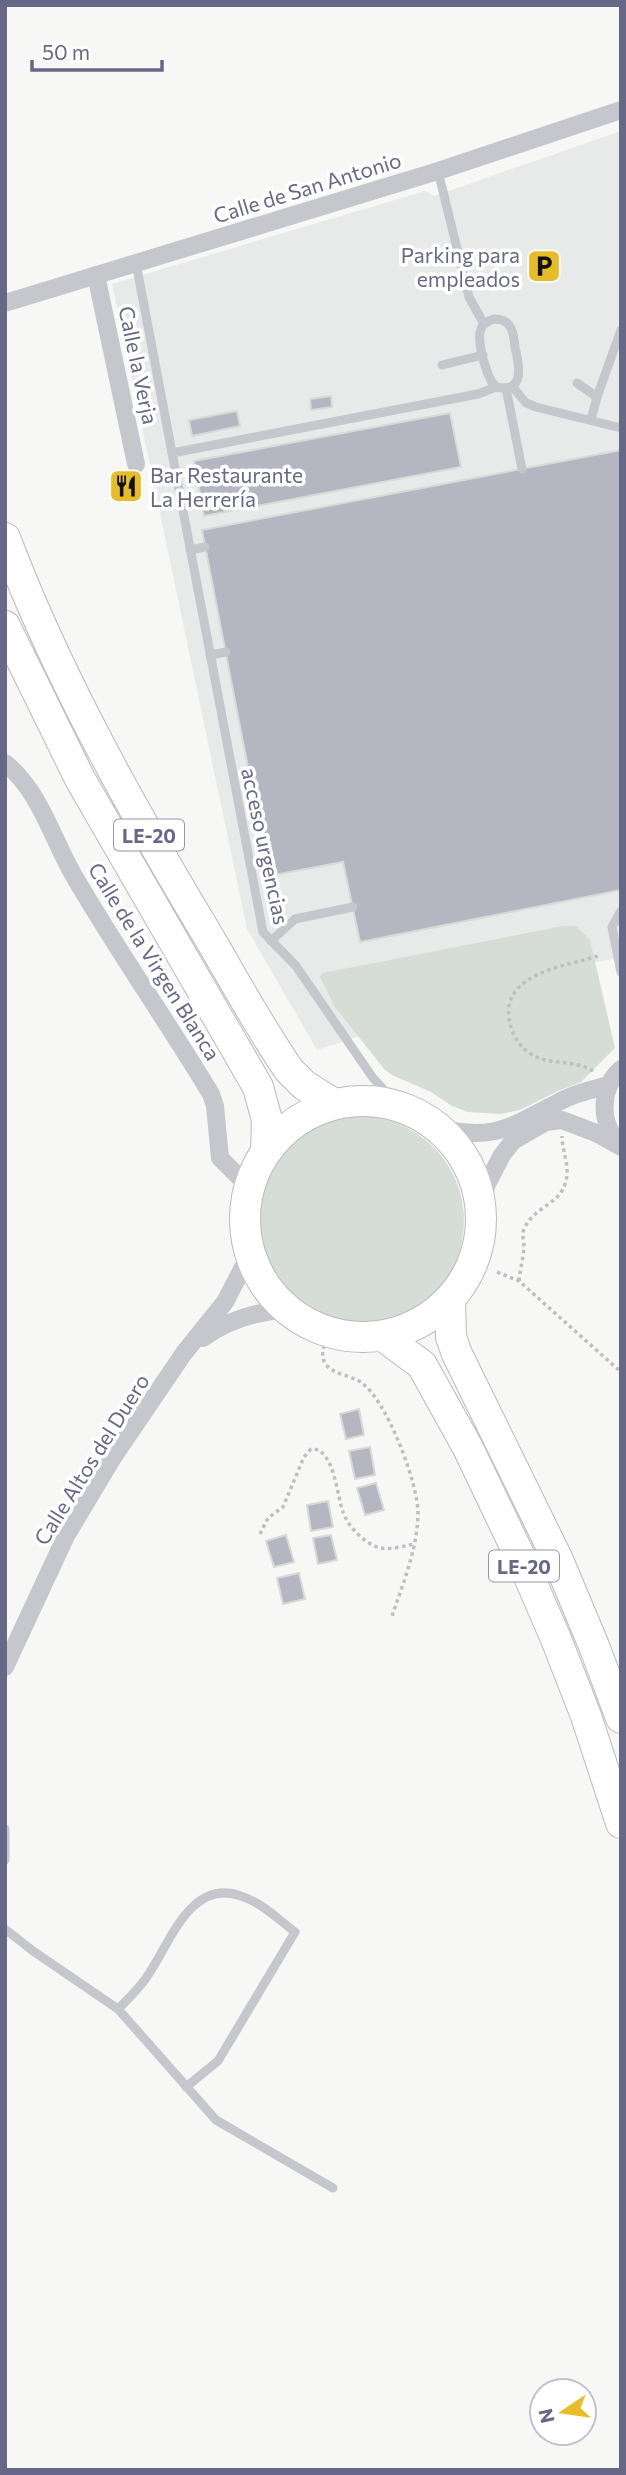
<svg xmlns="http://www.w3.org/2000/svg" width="626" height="2475" font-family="Commissioner,sans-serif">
<rect width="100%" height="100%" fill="#f7f8f6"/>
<path fill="#e8e9e9" d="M621,131V958L580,965L317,1050L247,929L112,284L425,191L434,196Z"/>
<g fill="#d5ddd6">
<path d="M563,926H576L590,940L615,1048L581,1082L558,1091L520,1110L501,1114L468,1112L452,1106L431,1092L392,1075L384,1069L335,1007L320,977L323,973Z"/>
<circle cx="359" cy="1221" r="105"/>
</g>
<g fill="#b5b6c1" stroke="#d9dad8" stroke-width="2">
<path d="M331,396L332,407L311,410L310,399Z"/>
<path d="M237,411L240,426L192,436L189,420Z"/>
<path d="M450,413L461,467L204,516L194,461Z"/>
<path d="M621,450V890L360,942L343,862L269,876L202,530Z"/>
<path d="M359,1409L364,1435L346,1439L340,1414Z"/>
<path d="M370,1447L375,1475L355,1479L349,1451Z"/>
<path d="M376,1483L384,1510L365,1515L357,1488Z"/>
<path d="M328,1501L333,1527L311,1531L307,1505Z"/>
<path d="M286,1535L294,1562L274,1567L266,1541Z"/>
<path d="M331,1535L337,1560L318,1564L313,1538Z"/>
<path d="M299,1573L305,1599L283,1604L277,1578Z"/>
</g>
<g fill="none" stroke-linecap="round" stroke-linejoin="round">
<g stroke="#b9b9bf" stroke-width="32">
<g id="trunk">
<path d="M5,538C57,675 129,804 204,929C232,976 258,1025 289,1070L304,1085L334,1104"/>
<path d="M5,626L80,779L258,1087L267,1120L266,1152"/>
<circle cx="363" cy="1219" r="118"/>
<path d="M450,1299L451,1337L457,1354L558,1560L594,1646L621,1718"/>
<path d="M383,1336L422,1365L468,1448L523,1563L556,1639L586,1716L621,1823"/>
</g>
</g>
<g stroke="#bebec3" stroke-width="3.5" stroke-dasharray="3.5 3.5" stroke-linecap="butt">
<path d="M593,1071C574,1059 550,1066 531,1054C518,1046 511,1033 509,1018C503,973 566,966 598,956"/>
<path d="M497,1272L519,1281L621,1372"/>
<path d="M519,1281C520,1270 523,1259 524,1248C524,1241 521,1234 525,1227C534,1208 559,1204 565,1184C571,1168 562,1152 562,1136"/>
<path d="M329,1332C326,1342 319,1354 325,1363C332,1375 352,1375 362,1383C387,1401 419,1485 418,1515C417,1551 402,1586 391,1619"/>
<path d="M260,1534L268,1518L283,1507L304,1457L311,1449C334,1447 337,1496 343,1512C348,1527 366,1545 381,1548C391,1550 404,1546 414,1544"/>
</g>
<g stroke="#c6c6cd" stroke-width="9">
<path d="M438,171L469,297L484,324"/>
<path d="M136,263L263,932L296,966L373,1078L400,1107"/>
<path d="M494,319C500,319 505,320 509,325C514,331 514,340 515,347C519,364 526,394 496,387C487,379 476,341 481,329C483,323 488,321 494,319Z"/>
<path d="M442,365L483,355"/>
<path d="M577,383L597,397"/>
<path d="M512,386L526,403L536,407L621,428"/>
<path d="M506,388L522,469"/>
<path d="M591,420L597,397L621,330"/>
<path d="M172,453L478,394L496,387"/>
<path d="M190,550L205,547"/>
<path d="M210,655L226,652"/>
<path d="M621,911L612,927L621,972"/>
<path d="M271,941L295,919L353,907"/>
<path d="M5,1829V1860"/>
<path d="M5,1929L33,1951L118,2009L216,2120L333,2188"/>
<path d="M118,2009C130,1997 142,1986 150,1972C171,1940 192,1878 241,1896C262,1903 278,1919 295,1932L218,2061L186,2087"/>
</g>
<g stroke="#c6c6cd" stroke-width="18">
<path d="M96,275L136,464"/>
<path d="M5,303L438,171L621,110"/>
<path d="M5,763C40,791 52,838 74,876C117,950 167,1021 211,1094L215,1106L220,1158L249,1187"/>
<path d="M621,1069C599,1089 599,1125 621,1144"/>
<path d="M436,1127C497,1144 515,1123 567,1098C580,1092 595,1089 609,1085"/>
<path d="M480,1208L487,1184L502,1155L513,1141L546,1122L562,1120L596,1133L621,1147"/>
<path d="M203,1338C227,1320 257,1312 286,1309"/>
<path d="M5,1667L66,1536L112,1459L184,1353L225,1302L250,1254"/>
</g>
<use href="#trunk" stroke="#fff" stroke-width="30"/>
</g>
<defs>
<g id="parking-square" transform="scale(1.75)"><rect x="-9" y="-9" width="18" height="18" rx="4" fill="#e6bd28" stroke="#fff"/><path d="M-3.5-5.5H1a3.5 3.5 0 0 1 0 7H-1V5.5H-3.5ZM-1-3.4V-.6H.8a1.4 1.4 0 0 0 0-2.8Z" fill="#111"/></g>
<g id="restaurant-square" transform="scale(1.75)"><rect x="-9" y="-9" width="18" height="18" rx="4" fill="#e6bd28" stroke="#fff"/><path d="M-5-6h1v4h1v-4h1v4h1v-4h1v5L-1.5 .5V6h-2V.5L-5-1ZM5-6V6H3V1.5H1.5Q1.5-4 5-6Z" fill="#111"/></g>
</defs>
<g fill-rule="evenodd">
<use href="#parking-square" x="544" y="266"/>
<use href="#restaurant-square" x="126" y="486"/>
</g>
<g text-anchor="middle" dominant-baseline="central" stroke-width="7" stroke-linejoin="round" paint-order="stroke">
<g fill="#fff" stroke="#9595ab" stroke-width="2">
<rect x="114" y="819.5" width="70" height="31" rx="5"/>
<rect x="489" y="1550.5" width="70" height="31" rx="5"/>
</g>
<g font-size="19" font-weight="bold" fill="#676787">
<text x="149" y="835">LE-20</text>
<text x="524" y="1566">LE-20</text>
</g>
<g font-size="21" fill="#676787" stroke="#fff">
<text transform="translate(307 187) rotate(-17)">Calle de San Antonio</text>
<text transform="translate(139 365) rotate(78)">Calle la Verja</text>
<text transform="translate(266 846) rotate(78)">acceso urgencias</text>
<text transform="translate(155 961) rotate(58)">Calle de la Virgen Blanca</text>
<text transform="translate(91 1459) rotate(-58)">Calle Altos del Duero</text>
</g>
<g font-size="21" fill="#676787" stroke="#fff" text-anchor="end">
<text x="520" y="254">Parking para<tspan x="520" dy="24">empleados</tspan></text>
<text x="150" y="474" text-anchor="start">Bar Restaurante<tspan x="150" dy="24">La Herrería</tspan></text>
</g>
</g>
<rect width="626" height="2475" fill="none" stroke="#676787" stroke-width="14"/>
<g transform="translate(563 2412) rotate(257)"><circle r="33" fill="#ffffff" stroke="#c2c2cf" stroke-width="2"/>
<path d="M0-5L12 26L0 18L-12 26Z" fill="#e6bd28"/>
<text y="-10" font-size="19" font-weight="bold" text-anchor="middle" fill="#676787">N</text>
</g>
<path d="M32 60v10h130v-10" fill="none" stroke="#676787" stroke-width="3.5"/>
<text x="42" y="60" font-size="21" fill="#676787" stroke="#ffffff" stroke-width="5" paint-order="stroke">50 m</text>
</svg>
